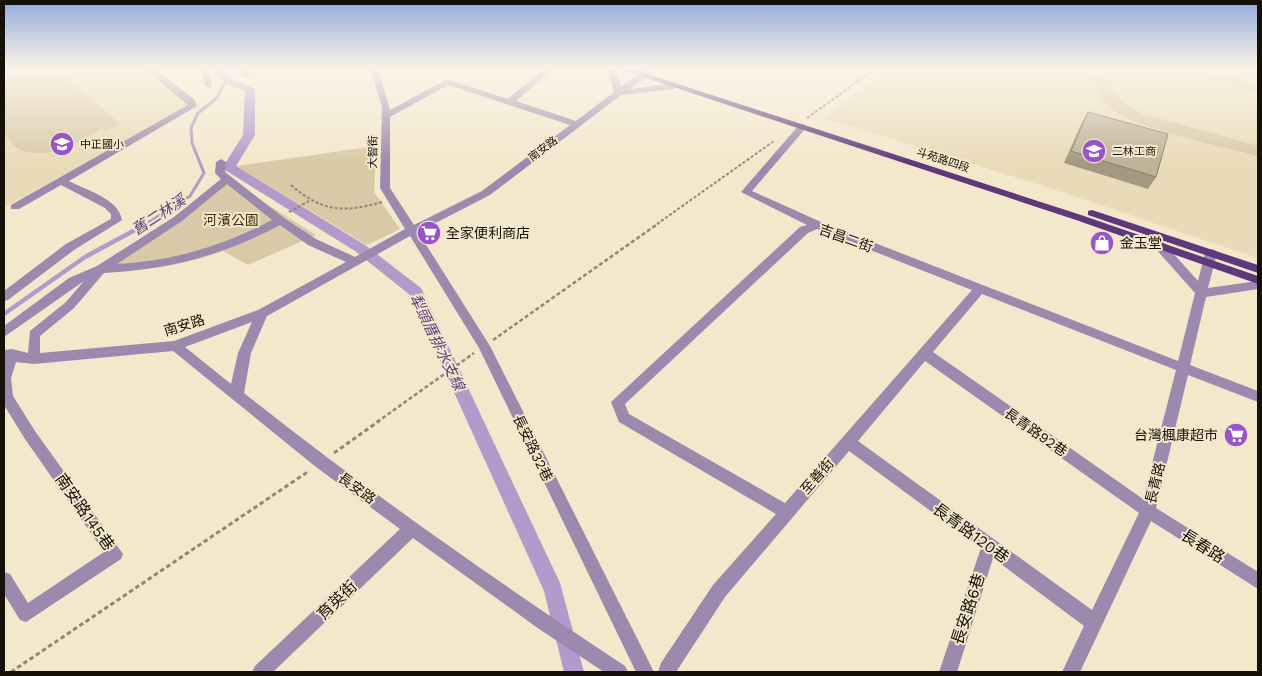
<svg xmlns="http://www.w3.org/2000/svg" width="1262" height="676" font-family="'Work Sans','Noto Sans TC',sans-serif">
<rect width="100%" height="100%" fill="#f3e7cc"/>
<g fill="#eadbb8">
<path d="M4,68H138L190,105L6,207L4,205Z"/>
<path d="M890,68H1258V258L1037,184L824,118Z"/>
</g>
<g fill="#d9c9a6">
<path d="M38,68H56L120,124L106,131L101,128C80,144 49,160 21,150C15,148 9,139 4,134V75Z"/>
<path d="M1099,68H1133L1120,71L1110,77L1111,90L1121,100L1139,113L1258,146V156C1222,146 1131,129 1107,105C1098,96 1093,86 1093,74Z"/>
<path d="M1158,68H1194L1258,84V92Z"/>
<path d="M376,146L374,192L400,229L367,245L236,166Z"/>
<path d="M223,177L316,235L248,265L223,251C181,266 141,272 96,271L210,193Z"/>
</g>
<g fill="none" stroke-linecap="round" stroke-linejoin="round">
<path stroke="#b39aca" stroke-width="3" d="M146,224L190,196L204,173L192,143L191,128L198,113L216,99L226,80"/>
<path stroke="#b39aca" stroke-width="4.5" d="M4,314L85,257L148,223"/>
<path fill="#b39aca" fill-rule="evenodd" d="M215,68H225L230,78L255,89V135L236,166L365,245L421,288L560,583L584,672H564L544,591L410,295L355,251L225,170L223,167L243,135L245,91L222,82Z"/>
<g stroke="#908875" stroke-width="2" stroke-dasharray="3 2" stroke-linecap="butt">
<path d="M807,118L877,68"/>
<path d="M291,185C322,212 344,213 382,202"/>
<path d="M289,212L309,201"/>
<path d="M657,224L774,141"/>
</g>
<g stroke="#908875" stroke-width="2.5" stroke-dasharray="4 2.5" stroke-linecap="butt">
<path d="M493,340L659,223"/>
<path d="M377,422L474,353"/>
</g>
<g stroke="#908875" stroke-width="3" stroke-dasharray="4.5 3" stroke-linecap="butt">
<path d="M334,453L379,421"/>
<path d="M11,672L309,471"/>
</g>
<g fill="#9c89ae" fill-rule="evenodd">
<path d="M143,68H153L194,99L197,106L69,181C86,190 119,199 122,220L74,250L8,300L4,301V291L66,244L111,219V214L105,208L61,185L19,209H11V205L188,105Z"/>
<path d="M201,68H209L212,88L205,86Z"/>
<path d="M239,68H247L250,75L249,77H243Z"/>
<path d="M370,68H378L390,110L447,79L508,99L545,68H554L516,101L576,121L614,92L607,68H615L621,87L645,69H651V73L630,89L673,83L677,86L673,89L621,95L490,195L418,232L490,346L654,672H636L479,348L410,236L267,316L251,353L244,393C366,490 495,580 625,666L628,672H604L539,629L413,538L273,672H252L255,666L400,529L316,467L173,351L34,364L16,362L11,378L13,396L35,431L123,554L121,559L26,622L20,620L4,594V572L10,574L28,603L104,552L25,439L4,405V350L12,349L28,353L30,331L66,302L84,281L4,337V326L69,278L97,266L174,217L221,179L215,173L216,162L221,159L226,162L225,172L284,218L316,239L355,257L405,229L380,188L382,107ZM448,85L570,125L482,191L414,225L390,188V117ZM227,184L272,220C223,246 173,261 117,264L182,221ZM280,225L308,245L346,262L258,310L174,341L40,353V336L74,308L104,273C167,270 224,255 280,225ZM252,322L238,353L231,384L185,347Z"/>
<path d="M802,124L805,125V129L752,191L821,222L1178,361L1195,293L1155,248L1153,245L1155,242H1163L1198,281L1205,253L1211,249L1215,250L1217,253L1208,288L1258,281V289L1206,297L1190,365L1258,391V402L1188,375L1156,508L1258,572V589L1151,521L1080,672H1062L1084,626L993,558L957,672H939L981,548L849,451L725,597L676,672H658L661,663L713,585L776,514L619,422L611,402L800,227L807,225L741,192L799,125ZM817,229L972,290L785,503L629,414L625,404L808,233ZM982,294L1176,370L1143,499L933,352ZM925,361L1139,513L1092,610L858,441Z"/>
</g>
<g fill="#5e387b" fill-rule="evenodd">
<path d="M616,68H629L1084,216L1258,276V284L1076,220Z"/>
<path d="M1092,210L1258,265V273L1088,215V211Z"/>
</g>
</g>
<path fill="#a39983" d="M1088,112L1156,177L1148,189L1064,163L1081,124Z"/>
<path fill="#beb298" stroke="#857d6a" d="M1088,112L1168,134L1156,177L1071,151Z"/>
<linearGradient id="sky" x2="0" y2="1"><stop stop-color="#93aadc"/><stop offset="0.42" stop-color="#faf4e8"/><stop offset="1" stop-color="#faf4e8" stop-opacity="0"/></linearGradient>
<rect width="1262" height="163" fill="url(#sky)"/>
<defs>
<g id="school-disc" transform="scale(1.25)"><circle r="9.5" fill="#9855ca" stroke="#f3e7cc"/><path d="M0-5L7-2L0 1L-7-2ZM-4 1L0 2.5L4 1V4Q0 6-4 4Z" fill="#fff"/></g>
<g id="supermarket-disc" transform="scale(1.25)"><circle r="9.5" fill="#9855ca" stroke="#f3e7cc"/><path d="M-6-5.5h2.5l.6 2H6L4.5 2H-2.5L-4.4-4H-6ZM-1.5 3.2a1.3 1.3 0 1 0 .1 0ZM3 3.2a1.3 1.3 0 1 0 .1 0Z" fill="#fff"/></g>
<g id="shop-disc" transform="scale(1.25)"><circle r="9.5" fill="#9855ca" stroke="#f3e7cc"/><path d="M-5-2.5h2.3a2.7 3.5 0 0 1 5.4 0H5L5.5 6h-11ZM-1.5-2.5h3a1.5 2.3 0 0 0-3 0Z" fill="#fff"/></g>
</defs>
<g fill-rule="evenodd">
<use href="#school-disc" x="62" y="144"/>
<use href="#school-disc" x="1094" y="151"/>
<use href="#supermarket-disc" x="429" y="233"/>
<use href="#shop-disc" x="1102" y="243"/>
<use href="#supermarket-disc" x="1236" y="435"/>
</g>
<g text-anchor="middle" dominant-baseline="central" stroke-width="4" stroke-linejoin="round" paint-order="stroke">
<g font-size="11" fill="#151108" stroke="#f3e7cc" text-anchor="start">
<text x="80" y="144">中正國小</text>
<text x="1112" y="151">二林工商</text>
</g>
<g font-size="11" fill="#151108" stroke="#f3e7cc">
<text transform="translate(543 149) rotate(-37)">南安路</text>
<text transform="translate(373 152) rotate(-89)">大智街</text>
<text transform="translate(943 160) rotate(18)">斗苑路四段</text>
</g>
<g font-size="14" fill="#403004" stroke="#f3e7cc">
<text x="231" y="220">河濱公園</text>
</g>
<g font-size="14" fill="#151108" stroke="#f3e7cc" text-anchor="start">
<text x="446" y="233">全家便利商店</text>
<text x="1120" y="243">金玉堂</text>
<text x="1218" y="435" text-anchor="end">台灣楓康超市</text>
</g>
<g font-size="14" fill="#151108" stroke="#f3e7cc">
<text transform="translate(846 238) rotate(20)">吉昌二街</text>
<text transform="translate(184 325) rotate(-17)">南安路</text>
<text transform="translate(1036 432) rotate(35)">長青路92巷</text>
<text transform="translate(533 448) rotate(64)">長安路32巷</text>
<text transform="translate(817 476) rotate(-49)">至善街</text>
<text transform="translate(1155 483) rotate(-76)">長青路</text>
<text transform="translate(357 488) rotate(36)">長安路</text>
</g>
<g font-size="15" font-style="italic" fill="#603f7b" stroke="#f3e7cc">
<text transform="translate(159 215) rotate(-33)">舊二林溪</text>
<text transform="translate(437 342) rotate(64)">犁頭厝排水支線</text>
</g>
<g font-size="16" fill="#151108" stroke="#f3e7cc">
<text transform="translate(85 512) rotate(55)">南安路145巷</text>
<text transform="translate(971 533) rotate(36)">長青路120巷</text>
<text transform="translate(1203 546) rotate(32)">長春路</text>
<text transform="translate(337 600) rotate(-44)">育英街</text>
<text transform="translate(968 609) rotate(-72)">長安路6巷</text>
</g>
</g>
<rect width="1262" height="676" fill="none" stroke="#151108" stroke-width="10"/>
</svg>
